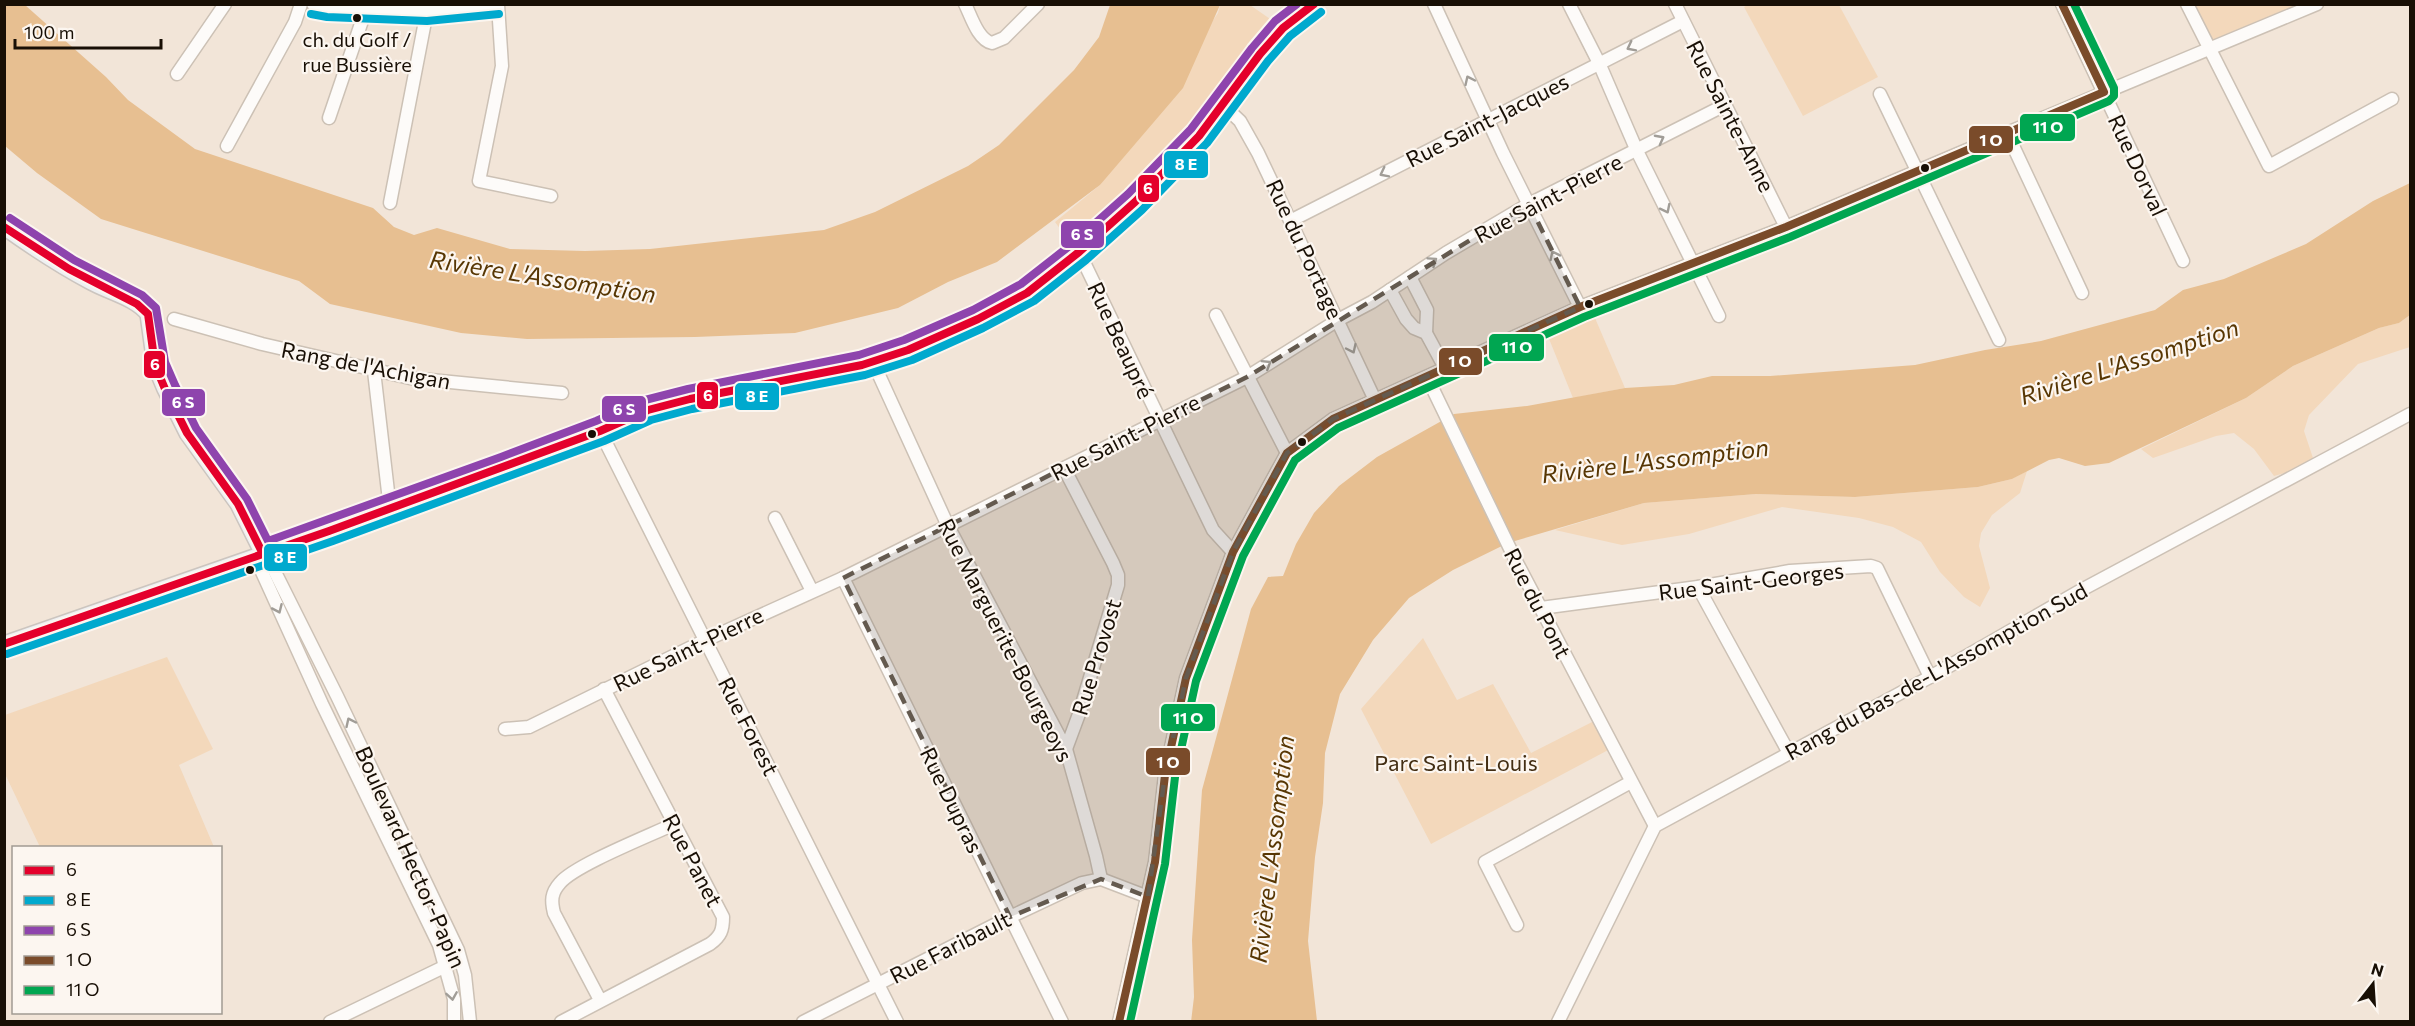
<svg xmlns="http://www.w3.org/2000/svg" width="2415" height="1026" font-family="Commissioner,sans-serif">
<rect width="100%" height="100%" fill="#f2e5d8"/>
<g fill="#f3d8bb">
<path d="M1749,4L1839,5L1878,77L1803,116L1744,7Z"/>
<path d="M1220,5H1250L1283,28L1223,105L1078,253L1055,222L1100,185L1218,13Z"/>
<path d="M2187,5H2317L2211,50Z"/>
<path d="M1589,304L1625,388L1573,398L1543,324Z"/>
<path d="M2410,315V347L2358,364L2309,415L2304,431L2315,464L2274,476L2254,449L2234,433L2216,436L2153,458L2141,449L2246,398L2293,366L2379,328L2399,323Z"/>
<path d="M2027,471L2020,493L1992,515L1981,533L1979,546L1990,588L1980,607L1964,597L1940,572L1921,542L1893,527L1859,518L1782,507L1689,534L1622,545L1555,530L1644,503L1756,494L1855,497L1978,487L2012,479Z"/>
<path d="M1423,638L1457,700L1493,684L1531,753L1598,719L1612,748L1431,844L1361,709Z"/>
<path d="M167,657L213,749L179,765L214,847H40L5,774V715Z"/>
</g>
<g fill="#e7bf91">
<path d="M4,5H25L106,77L128,100L195,149L373,208L394,227L414,235L437,228L510,249L585,251L650,249L824,230L875,212L968,166L999,145L1074,70L1099,37L1110,5H1220L1183,88L1100,185L997,262L948,282L898,308L795,333L695,337L527,339L461,333L330,304L299,281L101,219L37,173L5,146Z"/>
<path d="M2410,183V315L2399,323L2379,328L2293,366L2246,398L2109,463L2085,466L2059,458L2049,460L2012,479L1978,487L1855,497L1756,494L1644,503L1508,543L1453,570L1409,598L1373,640L1340,694L1325,753L1323,803L1315,857L1308,941L1317,1021L1191,1022L1194,997L1192,940L1202,790L1251,609L1268,577L1283,576L1296,544L1314,513L1339,486L1377,457L1454,414L1527,406L1625,388L1674,385L1712,376H1770L1915,365L1985,350L2041,341L2155,310L2183,290L2224,279L2306,244L2373,201Z"/>
</g>
<g fill="none" stroke-linecap="round" stroke-linejoin="round">
<g stroke="#ccc1b5" stroke-width="15">
<g id="minor">
<path d="M313,4L327,7L427,11L498,4"/>
<path d="M965,4C971,16 978,40 992,43L1004,38L1038,4"/>
<path d="M1434,4L1503,153L1580,307"/>
<path d="M1569,4L1599,63L1637,151L1719,316"/>
<path d="M1675,4L1786,227"/>
<path d="M2062,4L2183,261"/>
<path d="M2187,4L2269,166L2392,99"/>
<path d="M498,5L502,66L479,181L551,196"/>
<path d="M177,74L225,4"/>
<path d="M1880,94L1999,340"/>
<path d="M1223,105L1240,121L1258,153L1375,400"/>
<path d="M329,118L366,9"/>
<path d="M2007,133L2082,293"/>
<path d="M227,146L295,22L301,4"/>
<path d="M390,203L427,11"/>
<path d="M1292,220L1683,21"/>
<path d="M1079,252L1213,530L1233,552"/>
<path d="M1410,277L1427,310L1426,333"/>
<path d="M1390,290L1406,319L1414,328L1426,333L1445,368"/>
<path d="M1216,315L1287,453"/>
<path d="M174,319L262,344L410,378L562,393"/>
<path d="M873,362L948,526L1066,749L1096,856L1101,879"/>
<path d="M374,371L390,509"/>
<path d="M1427,377L1516,561L1655,826"/>
<path d="M600,431L897,1022"/>
<path d="M1064,468L1113,563L1118,575V585L1079,714L1066,749"/>
<path d="M775,518L812,591"/>
<path d="M263,554L272,566L337,696L458,950L465,975L470,1022"/>
<path d="M263,554L261,570L322,704L439,945L454,999V1022"/>
<path d="M843,578L1062,1022"/>
<path d="M1698,587L1789,753"/>
<path d="M1541,608L1698,587L1790,571L1871,566L1877,568L1930,677"/>
<path d="M505,729L529,727L706,640L843,578L1247,377L1338,320L1372,302L1446,253L1529,204L1725,105"/>
<path d="M1101,879L1148,897"/>
<path d="M1517,925L1485,862L1631,782"/>
<path d="M600,1000L554,913C551,901 551,893 560,883C575,865 649,836 674,824"/>
<path d="M330,1022L452,963"/>
<path d="M561,1022L710,944C721,936 723,930 723,917L604,689"/>
<path d="M803,1022L1010,917L1082,883L1101,879"/>
<path d="M1119,1022L1155,862L1165,775L1186,678L1233,552L1287,453L1333,419L1580,307L1786,227L2007,133L2317,4"/>
<path d="M1558,1022L1655,826L1930,677L2085,588L2410,414"/>
</g>
</g>
<g stroke="#ccc5bf" stroke-width="18">
<g id="major">
<path d="M4,227C32,247 61,266 91,282C109,292 136,298 148,314L155,365L165,389L187,433L238,504L263,554"/>
<path d="M4,644L329,531L600,431L648,410L690,399L862,365L908,350L978,319L1027,293L1079,252L1135,202L1199,136L1260,54L1283,28L1315,4"/>
</g>
</g>
<use href="#minor" stroke="#fdfbf9" stroke-width="12"/>
<use href="#major" stroke="#eff0f2" stroke-width="15"/>
<g stroke="#fcf6f0" stroke-width="12">
<g id="bus-1">
<path d="M4,227L69,269L137,304L148,314L155,365L165,389L187,433L238,504L263,554"/>
<path d="M4,644L329,531L600,431L648,410L690,399L862,365L908,350L978,319L1027,293L1079,252L1135,202L1199,136L1260,54L1283,28L1314,4"/>
</g>
</g>
<g stroke="#fcf6f0" stroke-width="12">
<g id="bus-2">
<path d="M311,14L327,17L427,21L499,14"/>
<path d="M7,654L333,541L604,441L651,420L692,409L865,375L912,360L983,328L1034,301L1086,260L1142,210L1207,143L1268,61L1290,36L1321,12"/>
</g>
</g>
<g stroke="#fcf6f0" stroke-width="12">
<path id="bus-3" d="M10,218L74,260L142,295L156,308L165,362L175,385L196,428L247,499L268,541L501,457L596,421L645,400L688,389L859,355L904,340L973,310L1021,284L1072,244L1128,194L1191,129L1252,48L1275,21L1297,4"/>
</g>
<g stroke="#fcf6f0" stroke-width="12">
<path id="bus-4" d="M1119,1022L1155,862L1165,775L1186,678L1233,552L1287,453L1333,419L1580,307L1786,227L2104,92L2062,4"/>
</g>
<g stroke="#fcf6f0" stroke-width="12">
<path id="bus-5" d="M1130,1022L1165,864L1175,777L1196,681L1243,556L1295,460L1338,428L1584,317L1790,237L2109,101L2114,96V88L2074,4"/>
</g>
<use href="#bus-1" stroke="#e4002b" stroke-width="8"/>
<use href="#bus-2" stroke="#00a9ce" stroke-width="8"/>
<use href="#bus-3" stroke="#8e44ad" stroke-width="8"/>
<use href="#bus-4" stroke="#7a4b2a" stroke-width="8"/>
<use href="#bus-5" stroke="#00a651" stroke-width="8"/>
</g>
<defs><path id="oneway-chevron" d="M-2-3.5L2.5 0L-2 3.5" fill="none" stroke-width="1.6" stroke-linecap="round" stroke-linejoin="round" transform="scale(1.5)"/></defs>
<g stroke="#a19d97">
<use href="#oneway-chevron" transform="translate(1631 47) rotate(153)"/>
<use href="#oneway-chevron" transform="translate(1469 80) rotate(-115)"/>
<use href="#oneway-chevron" transform="translate(1660 139) rotate(-28)"/>
<use href="#oneway-chevron" transform="translate(1384 173) rotate(153)"/>
<use href="#oneway-chevron" transform="translate(1666 209) rotate(63)"/>
<use href="#oneway-chevron" transform="translate(1554 255) rotate(-116)"/>
<use href="#oneway-chevron" transform="translate(1433 261) rotate(-34)"/>
<use href="#oneway-chevron" transform="translate(1352 349) rotate(65)"/>
<use href="#oneway-chevron" transform="translate(1267 364) rotate(-32)"/>
<use href="#oneway-chevron" transform="translate(278 609) rotate(66)"/>
<use href="#oneway-chevron" transform="translate(350 722) rotate(-115)"/>
<use href="#oneway-chevron" transform="translate(452 996) rotate(81)"/>
</g>
<path fill="#645a4f" fill-opacity="0.2" stroke="#645a4f" stroke-width="4.5" stroke-dasharray="12 8" stroke-linejoin="round" d="M1529,204L1580,307L1333,419L1287,453L1233,552L1186,678L1165,775L1148,897L1101,879L1010,917L843,578L1247,377Z"/>
<g fill="#180f05" stroke="#fcf6f0" stroke-width="2">
<circle cx="357" cy="18" r="5"/>
<circle cx="1925" cy="168" r="5"/>
<circle cx="1589" cy="304" r="5"/>
<circle cx="592" cy="434" r="5"/>
<circle cx="1302" cy="442" r="5"/>
<circle cx="250" cy="570" r="5"/>
</g>
<g text-anchor="middle" dominant-baseline="central" stroke-width="4.5" stroke-linejoin="round" paint-order="stroke">
<g font-size="20" fill="#180f05" stroke="#fcf6f0">
<text x="357" y="39">ch. du Golf /<tspan x="357" dy="25">rue Bussière</tspan></text>
</g>
<g font-size="22" fill="#180f05" stroke="#fcf6f0">
<text transform="translate(1731 116) rotate(63)">Rue Sainte-Anne</text>
<text transform="translate(1487 120) rotate(-27)">Rue Saint-Jacques</text>
<text transform="translate(2138 165) rotate(65)">Rue Dorval</text>
<text transform="translate(1548 198) rotate(-28)">Rue Saint-Pierre</text>
<text transform="translate(1305 249) rotate(65)">Rue du Portage</text>
<text transform="translate(1121 340) rotate(65)">Rue Beaupré</text>
<text transform="translate(366 365) rotate(11)">Rang de l'Achigan</text>
<text transform="translate(1125 437) rotate(-27)">Rue Saint-Pierre</text>
<text transform="translate(1751 581) rotate(-7)">Rue Saint-Georges</text>
<text transform="translate(1538 603) rotate(63)">Rue du Pont</text>
<text transform="translate(1006 640) rotate(63)">Rue Marguerite-Bourgeoys</text>
<text transform="translate(688 649) rotate(-26)">Rue Saint-Pierre</text>
<text transform="translate(1096 657) rotate(-73)">Rue Provost</text>
<text transform="translate(1936 671) rotate(-29)">Rang du Bas-de-L'Assomption Sud</text>
<text transform="translate(749 726) rotate(63)">Rue Forest</text>
<text transform="translate(952 800) rotate(64)">Rue Dupras</text>
<text transform="translate(411 857) rotate(66)">Boulevard Hector-Papin</text>
<text transform="translate(693 860) rotate(62)">Rue Panet</text>
<text transform="translate(950 947) rotate(-27)">Rue Faribault</text>
</g>
<g font-size="22" fill="#432e13" stroke="#fcf6f0">
<text x="1456" y="762">Parc Saint-Louis</text>
</g>
<g font-size="24" font-style="italic" fill="#573603" stroke="#fcf6f0">
<text transform="translate(543 276) rotate(9)">Rivière L'Assomption</text>
<text transform="translate(2129 361) rotate(-18)">Rivière L'Assomption</text>
<text transform="translate(1655 460) rotate(-7)">Rivière L'Assomption</text>
<text transform="translate(1271 849) rotate(-83)">Rivière L'Assomption</text>
</g>
</g>
<g stroke="#fcf6f0" stroke-width="2">
<rect x="2019" y="113" width="57" height="29" rx="6" fill="#00a651"/>
<rect x="1968" y="125" width="46" height="29" rx="6" fill="#7a4b2a"/>
<rect x="1163" y="150" width="46" height="29" rx="6" fill="#00a9ce"/>
<rect x="1137" y="174" width="23" height="29" rx="6" fill="#e4002b"/>
<rect x="1060" y="220" width="45" height="29" rx="6" fill="#8e44ad"/>
<rect x="1488" y="333" width="57" height="29" rx="6" fill="#00a651"/>
<rect x="1438" y="347" width="45" height="29" rx="6" fill="#7a4b2a"/>
<rect x="143" y="350" width="23" height="29" rx="6" fill="#e4002b"/>
<rect x="696" y="381" width="23" height="29" rx="6" fill="#e4002b"/>
<rect x="734" y="382" width="46" height="29" rx="6" fill="#00a9ce"/>
<rect x="161" y="388" width="45" height="29" rx="6" fill="#8e44ad"/>
<rect x="601" y="395" width="46" height="28" rx="6" fill="#8e44ad"/>
<rect x="263" y="543" width="45" height="29" rx="6" fill="#00a9ce"/>
<rect x="1160" y="703" width="56" height="29" rx="6" fill="#00a651"/>
<rect x="1145" y="747" width="46" height="29" rx="6" fill="#7a4b2a"/>
</g>
<g font-size="16" text-anchor="middle" font-weight="bold" fill="#fff">
<text x="2048" y="133">11 O</text>
<text x="1991" y="146">1 O</text>
<text x="1186" y="170">8 E</text>
<text x="1148" y="194">6</text>
<text x="1082" y="240">6 S</text>
<text x="1517" y="353">11 O</text>
<text x="1460" y="367">1 O</text>
<text x="155" y="370">6</text>
<text x="708" y="401">6</text>
<text x="757" y="402">8 E</text>
<text x="183" y="408">6 S</text>
<text x="624" y="415">6 S</text>
<text x="285" y="563">8 E</text>
<text x="1188" y="724">11 O</text>
<text x="1168" y="768">1 O</text>
</g>
<rect width="2415" height="1026" fill="none" stroke="#180f05" stroke-width="12"/>
<rect x="12" y="846" width="210" height="168" fill="#fcf6f0" stroke="#a19a92" stroke-width="1.5"/>
<rect x="24" y="866" width="30" height="9" fill="#e4002b" stroke="#a19a92" stroke-width="1.5"/>
<text x="66" y="876" font-size="18" fill="#180f05">6</text>
<rect x="24" y="896" width="30" height="9" fill="#00a9ce" stroke="#a19a92" stroke-width="1.5"/>
<text x="66" y="906" font-size="18" fill="#180f05">8 E</text>
<rect x="24" y="926" width="30" height="9" fill="#8e44ad" stroke="#a19a92" stroke-width="1.5"/>
<text x="66" y="936" font-size="18" fill="#180f05">6 S</text>
<rect x="24" y="956" width="30" height="9" fill="#7a4b2a" stroke="#a19a92" stroke-width="1.5"/>
<text x="66" y="966" font-size="18" fill="#180f05">1 O</text>
<rect x="24" y="986" width="30" height="9" fill="#00a651" stroke="#a19a92" stroke-width="1.5"/>
<text x="66" y="996" font-size="18" fill="#180f05">11 O</text>
<g transform="translate(2373 984) rotate(17)" stroke="#fcf6f0" stroke-width="4.5" paint-order="stroke">
<path d="M0-4.5L10 22L0 15L-10 22Z" fill="#180f05"/>
<text y="-9" font-size="16" font-weight="bold" text-anchor="middle" fill="#180f05">N</text>
</g>
<path d="M15 39v9h146v-9" fill="none" stroke="#180f05" stroke-width="3"/>
<text x="24" y="39" font-size="18" fill="#180f05" stroke="#fcf6f0" stroke-width="4.5" paint-order="stroke">100 m</text>
</svg>
